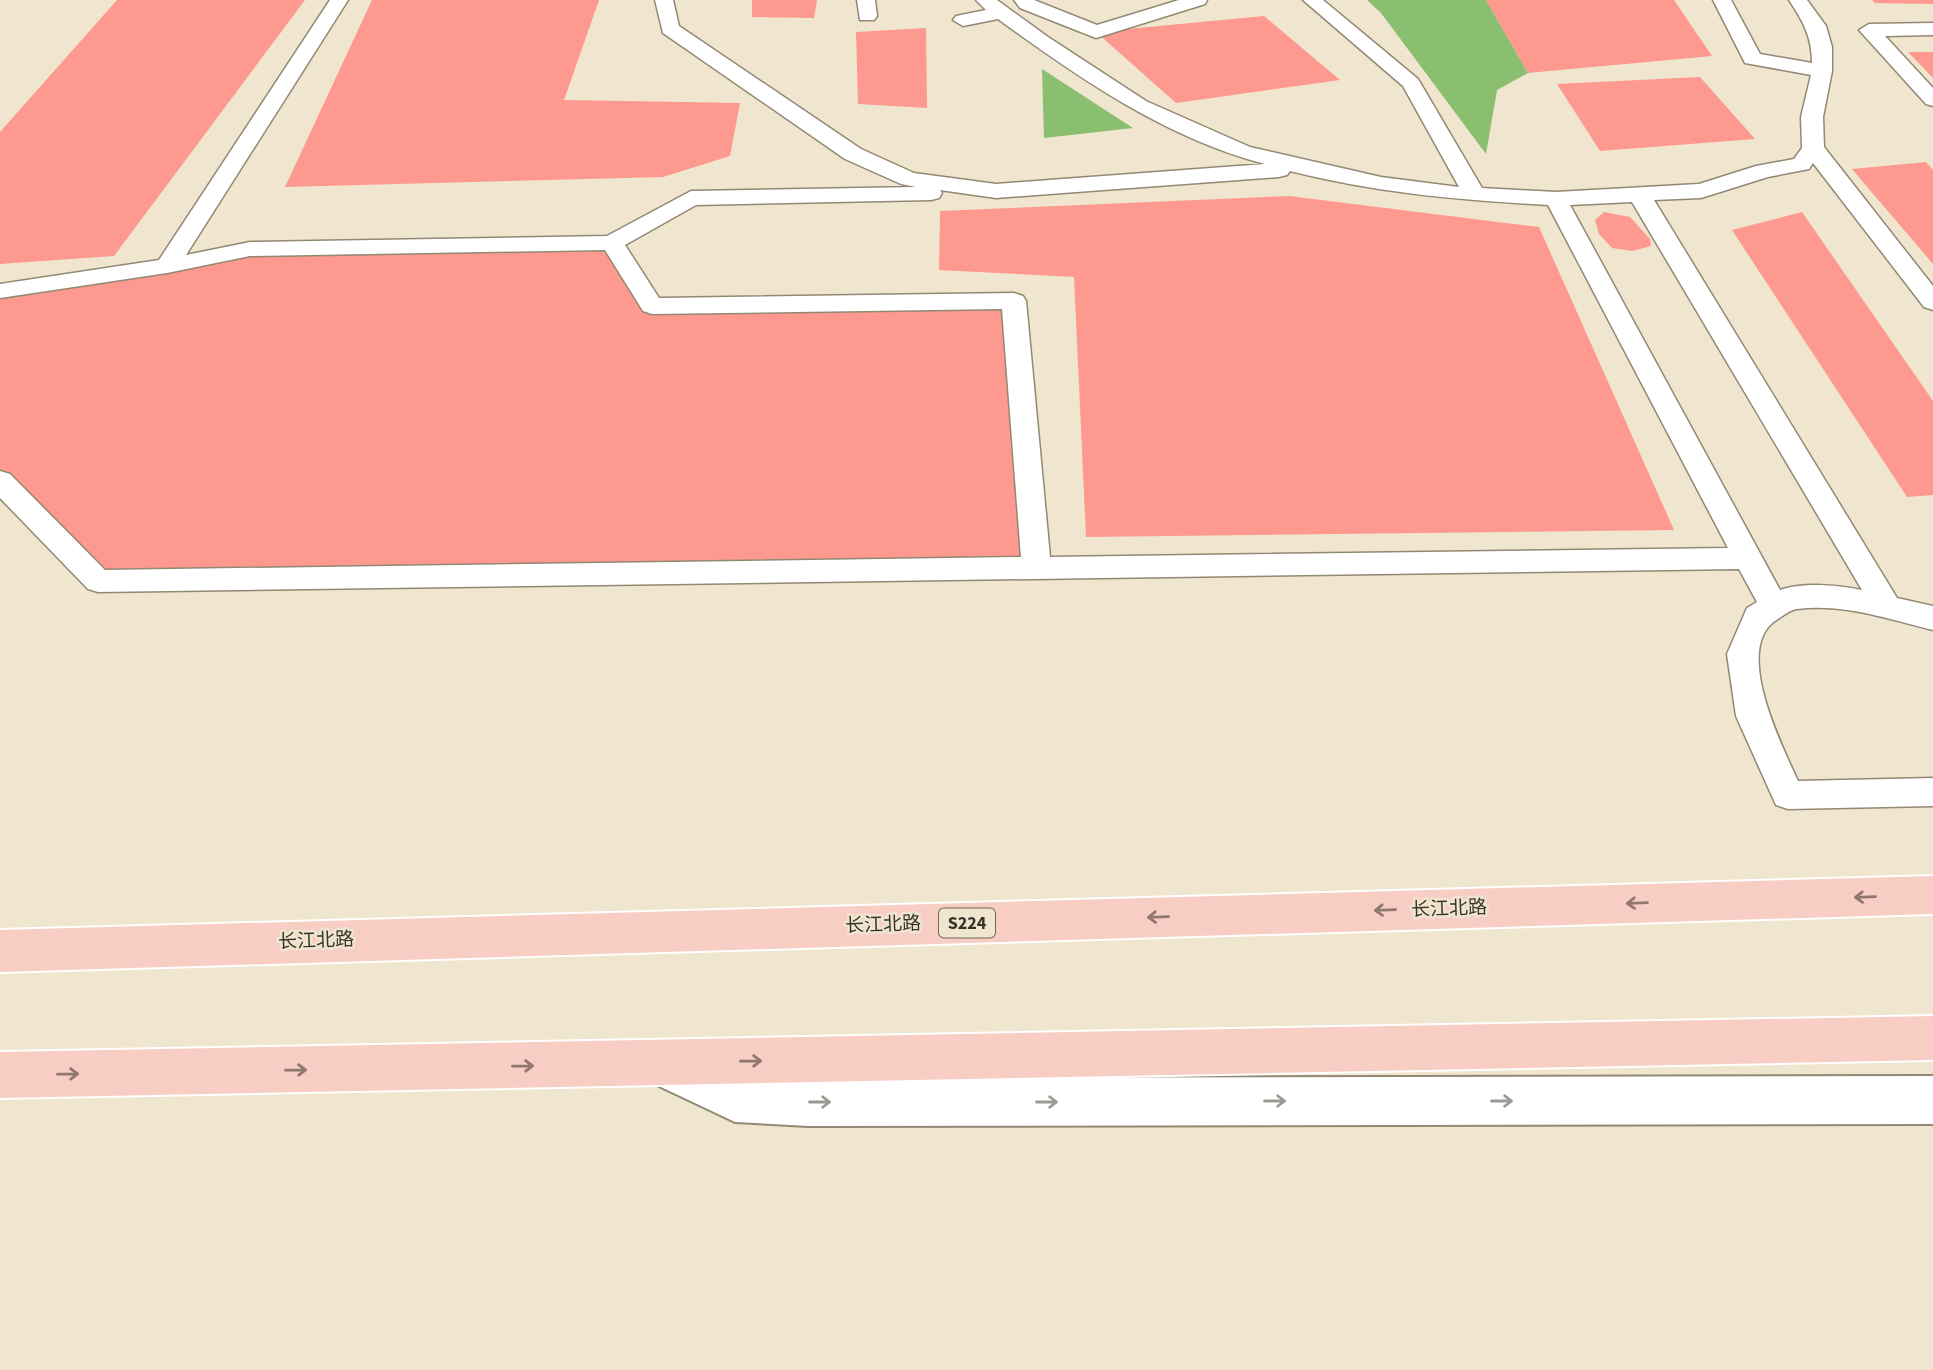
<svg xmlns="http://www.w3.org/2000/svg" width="1933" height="1370" font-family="'Source Sans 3','Noto Sans SC',sans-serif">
<rect width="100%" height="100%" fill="#f0e5ce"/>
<g fill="#8abf6f">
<path d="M1367,0H1486L1528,73L1497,90L1486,154L1381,13Z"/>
<path d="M1042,69L1133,128L1044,138Z"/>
</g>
<g fill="#fd998e">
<path d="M117,0H305L114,256L0,264V132Z"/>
<path d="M372,0H599L564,100L740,103L730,156L663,177L285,187Z"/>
<path d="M752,0H817L814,18L752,17Z"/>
<path d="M1486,0H1674L1712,56L1528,73Z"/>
<path d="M1872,0H1933V4L1875,3Z"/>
<path d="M1264,16L1340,80L1176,103L1096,32Z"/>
<path d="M926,28L927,108L858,104L856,32Z"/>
<path d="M1908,52H1933V78Z"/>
<path d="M1700,77L1755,139L1600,151L1557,84Z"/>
<path d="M1926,162L1933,170V264L1852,169Z"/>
<path d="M1289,196L1539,227L1674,530L1086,537L1074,277L939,270L940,211Z"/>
<path d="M1604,212L1630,217L1650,239L1651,246L1632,251L1612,248L1599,234L1595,220Z"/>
<path d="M1802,212L1933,401V495L1907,497L1732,230Z"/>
<path d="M612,243L652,306L1014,301L1036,568L98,581L0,481V291L250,249Z"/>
</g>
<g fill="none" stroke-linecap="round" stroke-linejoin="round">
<g stroke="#928873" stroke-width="3">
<g id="lane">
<path d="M330,0H348L186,255L250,242L607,236L691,191L916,187L901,184L845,159L663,33L655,0H673L679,26L861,149L914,173L996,184L1265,164C1167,139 1079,78 998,19L963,26L953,20L956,16L986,10L976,0H997L1048,37L1146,101L1250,147L1381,177L1459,187L1403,86L1303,0H1323L1418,79L1482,188L1556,192L1699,184L1756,166L1794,159L1802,148L1801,117L1811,75L1745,63L1713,0H1731L1760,54L1812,63C1812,37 1803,21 1789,0H1807L1826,26L1832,47V71L1823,117L1824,147L1933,286V310L1924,307L1813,163L1809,169L1768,177L1701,198L1654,200L1897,598L1933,606V630C1889,619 1842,603 1797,609C1790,610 1784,615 1778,619C1731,646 1782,746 1798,781L1933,778V806L1788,809L1776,805L1736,716L1727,654L1747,608L1757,602L1739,569L98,592L88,589L0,498V471L10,474L105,570L1021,557L1002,309L652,314L643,311L605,250L250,256L167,273L0,298V284L159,260ZM1290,171C1378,193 1457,200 1548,205L1728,548L1050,557L1026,301L1023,296L1014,293L659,298L625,245L696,205L931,200L939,198L942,193L940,190L996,198L1279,177L1287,175ZM1632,202L1862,590C1838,585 1803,582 1780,590L1570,205Z"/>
<path d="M857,0H875L877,16L874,20H860Z"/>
<path d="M1014,0H1034L1097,25L1179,0H1207L1205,4L1096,38L1020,8Z"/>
<path d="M1933,23V35L1885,36L1933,88V106L1926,104L1859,30L1869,24Z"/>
</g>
</g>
<g stroke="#928873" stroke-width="4">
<path id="secondary" d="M661,1040L737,1074L808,1078L1933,1076V1124L808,1126L735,1122L644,1079L637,1063L644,1047Z"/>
</g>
<g stroke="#fff" stroke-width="4">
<g id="primary">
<path d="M1933,876V914L0,972V930Z"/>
<path d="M1933,1016V1060L0,1098V1052Z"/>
</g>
</g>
<use href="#lane" fill="#fff" fill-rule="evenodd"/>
<use href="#secondary" fill="#fff" fill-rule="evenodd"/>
<use href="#primary" fill="#f8cdc4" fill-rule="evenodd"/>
</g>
<defs><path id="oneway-shaft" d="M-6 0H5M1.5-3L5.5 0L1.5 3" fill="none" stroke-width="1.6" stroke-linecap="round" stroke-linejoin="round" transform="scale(1.75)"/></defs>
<g stroke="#8e786f">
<use href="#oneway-shaft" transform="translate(1865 897) rotate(178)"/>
<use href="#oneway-shaft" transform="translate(1637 903) rotate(178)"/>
<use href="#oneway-shaft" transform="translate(1385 910) rotate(178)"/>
<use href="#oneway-shaft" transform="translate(1158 917) rotate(178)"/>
<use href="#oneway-shaft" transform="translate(751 1061) rotate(-1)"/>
<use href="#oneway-shaft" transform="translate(523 1066) rotate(-1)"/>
<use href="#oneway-shaft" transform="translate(296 1070) rotate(-1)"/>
<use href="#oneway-shaft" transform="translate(68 1074) rotate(-1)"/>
</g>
<g stroke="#9b9994">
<use href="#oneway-shaft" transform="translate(1275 1101)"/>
<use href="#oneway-shaft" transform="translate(1502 1101)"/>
<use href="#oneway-shaft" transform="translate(820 1102)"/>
<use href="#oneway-shaft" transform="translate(1047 1102)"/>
</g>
<g text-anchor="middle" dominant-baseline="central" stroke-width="5" stroke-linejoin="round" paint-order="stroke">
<rect fill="#f0e5ce" stroke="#6e685b" stroke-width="2" x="939" y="908.5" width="56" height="29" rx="5"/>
<g font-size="18" font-weight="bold" fill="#37332a">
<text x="967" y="923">S224</text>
</g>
<g font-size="19" fill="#37332a" stroke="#f0e5ce">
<text transform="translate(1449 909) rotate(-2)">长江北路</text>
<text transform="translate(883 925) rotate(-2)">长江北路</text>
<text transform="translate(316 941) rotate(-2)">长江北路</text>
</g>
</g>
</svg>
